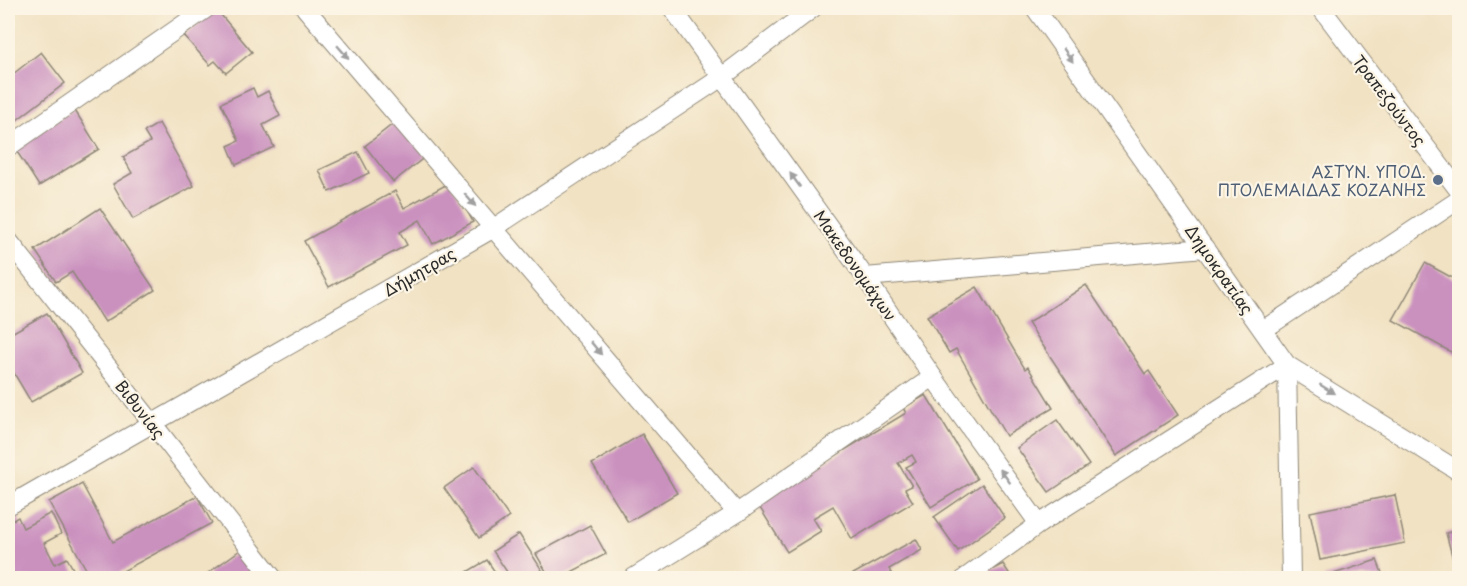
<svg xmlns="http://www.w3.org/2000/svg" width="1467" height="586" font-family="'Playpen Sans',sans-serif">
<rect width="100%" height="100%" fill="#fcf5e5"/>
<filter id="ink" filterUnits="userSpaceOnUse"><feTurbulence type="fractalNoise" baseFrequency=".0167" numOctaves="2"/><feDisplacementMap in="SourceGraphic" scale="12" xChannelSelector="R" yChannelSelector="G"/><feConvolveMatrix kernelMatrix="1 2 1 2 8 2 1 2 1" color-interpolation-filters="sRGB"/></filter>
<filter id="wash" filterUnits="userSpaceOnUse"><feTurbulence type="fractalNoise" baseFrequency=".008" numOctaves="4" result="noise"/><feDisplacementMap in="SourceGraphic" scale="24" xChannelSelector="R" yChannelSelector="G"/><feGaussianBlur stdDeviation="1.35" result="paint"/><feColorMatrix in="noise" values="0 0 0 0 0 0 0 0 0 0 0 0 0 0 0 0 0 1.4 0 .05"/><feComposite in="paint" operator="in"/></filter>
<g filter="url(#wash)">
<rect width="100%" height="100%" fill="#f1e2c3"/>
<g id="blocks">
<g fill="#ca91bf">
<path d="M216,9L252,52L226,73L215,61L210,65L184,36Z"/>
<path d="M41,52L65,83L13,123L8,115V78Z"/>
<path d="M253,88L257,97L268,91L280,116L263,125L274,147L236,165L228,146L239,141L221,103Z"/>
<path d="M74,109L99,149L39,186L14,147Z"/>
<path d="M398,120L426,156L393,182L365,146Z"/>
<path d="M159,123L194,186L133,219L113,184L132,173L123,157L150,142L144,132Z"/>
<path d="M358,152L369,173L329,192L319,170Z"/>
<path d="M451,182L473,222L433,244L420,220L400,232L407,245L329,287L304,241L395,191L404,208Z"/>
<path d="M100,208L155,290L105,322L72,272L56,282L35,250Z"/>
<path d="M1425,263L1460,282V357L1393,320Z"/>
<path d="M1086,285L1145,374L1149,371L1178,415L1116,456L1028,323Z"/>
<path d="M977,287L1025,369L1028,367L1053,408L1006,436L956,349L949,353L927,316Z"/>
<path d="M47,313L82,373L31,402L8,363V335Z"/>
<path d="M926,395L977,479L931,507L906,467L916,462L912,455L898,463L912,486L905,489L913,502L852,539L833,506L813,518L821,531L787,552L757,503L906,413L903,408Z"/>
<path d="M1057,420L1089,465L1049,492L1017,448Z"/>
<path d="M642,434L677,493L628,522L592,464Z"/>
<path d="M474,467L509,517L479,538L444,488Z"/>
<path d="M82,484L113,542L197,496L212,523L110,578H91L49,502Z"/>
<path d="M982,484L1005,518L958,551L934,517Z"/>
<path d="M1395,495L1405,543L1320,560L1310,512Z"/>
<path d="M51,513L61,534L44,543L55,564L67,558L78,578H8V523L18,517L23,528Z"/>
<path d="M590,525L606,554L560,578H550L536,554Z"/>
<path d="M1460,530V578H1458L1446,533Z"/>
<path d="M519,534L547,578H511L493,551Z"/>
<path d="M916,539L922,550L889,569L894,578H846Z"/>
<path d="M243,548L266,578H211L208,573Z"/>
<path d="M487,560L499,578H457Z"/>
<path d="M1377,560L1384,578H1325L1324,577Z"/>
<path d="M1003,564L1012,578H976Z"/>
</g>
</g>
</g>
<g filter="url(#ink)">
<use href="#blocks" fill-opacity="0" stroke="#8e8677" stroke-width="1.5"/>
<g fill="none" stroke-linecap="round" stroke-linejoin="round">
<g stroke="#8e8677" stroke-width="20">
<g id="street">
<path d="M305,8L737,513"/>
<path d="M672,8L865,277L933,377L1039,524"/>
<path d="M1035,8L1287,365L1460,472"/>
<path d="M1321,8L1460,192"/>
<path d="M8,147L207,8"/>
<path d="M8,240L153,424L273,578"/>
<path d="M865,277L1205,248"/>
<path d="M1263,330L1460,199"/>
<path d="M1287,365L1291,578"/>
<path d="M8,506L494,228L722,77L813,8"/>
<path d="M633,578L737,513L933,377"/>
<path d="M965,578L1039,524L1287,365"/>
</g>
</g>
<use href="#street" stroke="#fff" stroke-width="18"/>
</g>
<defs><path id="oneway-solid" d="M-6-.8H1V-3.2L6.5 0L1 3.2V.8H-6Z" transform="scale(1.5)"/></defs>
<g fill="#a0a0a0">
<use href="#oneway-solid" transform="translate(343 52) rotate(49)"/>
<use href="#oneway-solid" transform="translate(1068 55) rotate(55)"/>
<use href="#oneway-solid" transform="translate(795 180) rotate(-126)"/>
<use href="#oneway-solid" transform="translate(470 200) rotate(49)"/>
<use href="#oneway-solid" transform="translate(596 348) rotate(50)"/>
<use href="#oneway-solid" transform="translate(1327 389) rotate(32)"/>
<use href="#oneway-solid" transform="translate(1005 476) rotate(-126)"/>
</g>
</g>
<circle fill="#5c6f8a" stroke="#fcf5e5" stroke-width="2" cx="1438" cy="180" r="6"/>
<g text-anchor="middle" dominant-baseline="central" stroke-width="4.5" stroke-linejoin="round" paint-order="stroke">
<g font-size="16" fill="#2b2b2b" stroke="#fcf5e5">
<text transform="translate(1390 100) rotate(53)">Τραπεζούντος</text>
<text transform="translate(856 265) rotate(55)">Μακεδονομάχων</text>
<text transform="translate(1220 269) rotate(55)">Δημοκρατίας</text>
<text transform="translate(419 271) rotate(-30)">Δήμητρας</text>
<text transform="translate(141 409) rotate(52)">Βιθυνίας</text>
</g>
<g font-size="16" fill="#4e5e75" stroke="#fcf5e5" text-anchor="end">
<text x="1426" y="171">ΑΣΤΥΝ. ΥΠΟΔ.<tspan x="1426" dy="18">ΠΤΟΛΕΜΑΙΔΑΣ ΚΟΖΑΝΗΣ</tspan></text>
</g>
</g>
<rect width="1467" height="586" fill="none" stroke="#fcf5e5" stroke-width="30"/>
</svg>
